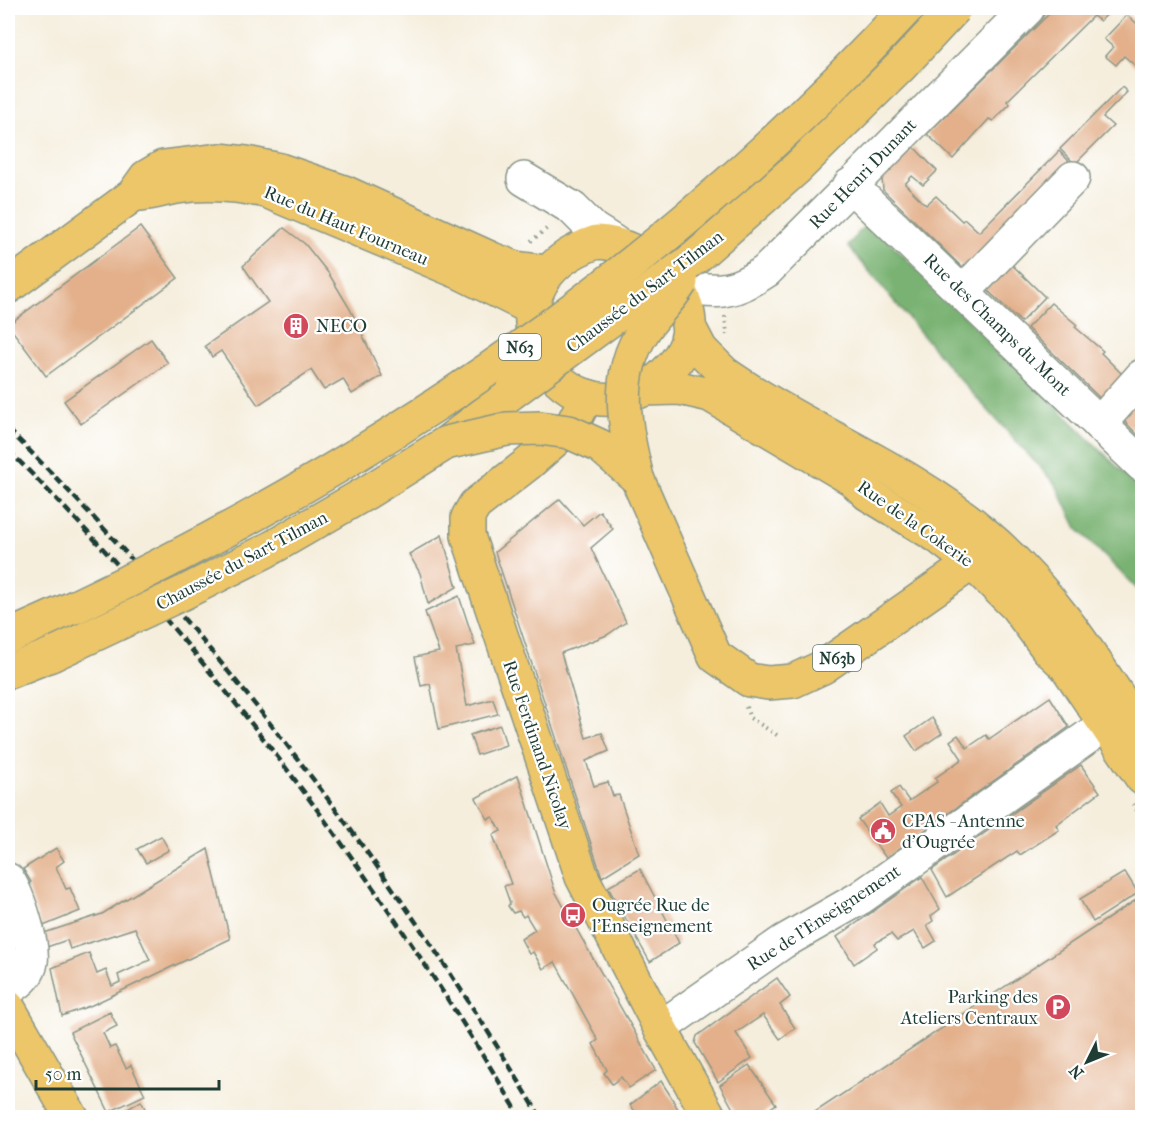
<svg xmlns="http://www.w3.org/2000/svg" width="1150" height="1125" font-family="'IM FELL French Canon',serif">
<rect width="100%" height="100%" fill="#fff"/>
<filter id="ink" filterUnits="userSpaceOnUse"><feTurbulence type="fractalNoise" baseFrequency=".0167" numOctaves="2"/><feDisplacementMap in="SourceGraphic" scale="12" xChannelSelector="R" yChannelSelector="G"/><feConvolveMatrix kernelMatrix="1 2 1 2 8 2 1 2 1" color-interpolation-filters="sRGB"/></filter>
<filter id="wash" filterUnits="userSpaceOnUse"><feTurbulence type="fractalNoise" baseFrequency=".008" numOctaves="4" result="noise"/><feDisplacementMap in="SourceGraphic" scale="24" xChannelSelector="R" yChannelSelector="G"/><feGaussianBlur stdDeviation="1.35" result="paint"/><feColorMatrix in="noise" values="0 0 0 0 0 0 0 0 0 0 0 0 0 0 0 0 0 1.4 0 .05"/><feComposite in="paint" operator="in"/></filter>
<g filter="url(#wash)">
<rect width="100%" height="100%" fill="#f5eedd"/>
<path fill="#79b272" stroke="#4c7853" stroke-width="1.5" d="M868,221L1142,491V594L1077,528L1056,485L955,374L848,246Z"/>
<g id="blocks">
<g fill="#e3b08b">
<path d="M1055,8H1114L1100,21L1093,16L1007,101L1010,104L993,121L989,119L953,159L927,134Z"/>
<path d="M1127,15L1142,28V63L1138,68L1124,56L1116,65L1105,56L1113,47L1104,39Z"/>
<path d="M1122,87L1127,92L1103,117L1113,126L1075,164L1060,149Z"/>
<path d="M914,147L937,171L923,185L912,176L905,184L926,205L936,196L962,221L965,219L979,232L1059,151L1071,163L969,274L883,190L882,178Z"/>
<path d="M140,227L178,278L46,376L8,325Z"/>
<path d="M284,228L305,244L329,274L350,309L382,376L352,394L343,379L324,390L311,370L258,405L221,351L212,357L205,346L268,302L243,266Z"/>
<path d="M1005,258L1045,297L1021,322L981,284Z"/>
<path d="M1051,303L1077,325L1075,327L1103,351L1101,353L1129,381L1107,405L1027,328Z"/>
<path d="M151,339L168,363L81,424L64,401Z"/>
<path d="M1142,393V439L1117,414Z"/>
<path d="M560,499L583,525L600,511L613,529L591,548L626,622L607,635L561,653L586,738L602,733L609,751L586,761L594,786L608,782L613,796L619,795L639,854L602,877L495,552Z"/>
<path d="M442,535L457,587L428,604L420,573L409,554Z"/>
<path d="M459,596L475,645L456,649L467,706L493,699L498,714L439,729L430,684L421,686L415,657L439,652L425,612Z"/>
<path d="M1050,697L1069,727L886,858L858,819L880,803L888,816L901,807L891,793L899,787L909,801L937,782L935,778L962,759L950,741L958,735L967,748L986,735L989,739Z"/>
<path d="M932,718L942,733L916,751L906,736Z"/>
<path d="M500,725L506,745L477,755L470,735Z"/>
<path d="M1081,765L1100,792L1056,825L1059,830L1020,855L1017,851L947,897L932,870Z"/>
<path d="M518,775L555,891L656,1070L629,1088L621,1077L612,1084L604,1073L607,1070L593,1044L598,1040L555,962L543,969L533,952L529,954L521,939L535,930L526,915L523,917L519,911L513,913L508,906L510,903L504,886L511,884L493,835L501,831L493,817L488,819L476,798Z"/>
<path d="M161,836L169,850L146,863L137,849Z"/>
<path d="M56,848L64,861L56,867L66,889L70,888L80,911L41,927L27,884L31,882L23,869Z"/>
<path d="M208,849L230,939L92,1005L62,1016L52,968L89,953L97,974L106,970L112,986L120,982L118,975L150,960L135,928L70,949L67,940L47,947L44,933L102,914Z"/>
<path d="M640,869L679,943L650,962L608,887Z"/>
<path d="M1125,872L1138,893L1093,922L1080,899Z"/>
<path d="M922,877L940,909L931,916L933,921L927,925L936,941L925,948L914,931L897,941L891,934L875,943L877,948L854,964L837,937Z"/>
<path d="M1142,896V1118H806Z"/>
<path d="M777,978L790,997L780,1005L795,1028L780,1039L763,1015L736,1033L752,1058L718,1082L695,1043L697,1036Z"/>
<path d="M110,1012L117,1026L103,1033L110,1048L115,1046L126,1068L131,1065L145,1095L109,1112L70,1032Z"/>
<path d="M749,1065L776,1104L757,1118H738L720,1085Z"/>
<path d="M661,1081L670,1095L683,1118H640L630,1105Z"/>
<path d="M141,1101L149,1116L152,1114L154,1118H113Z"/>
</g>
</g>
</g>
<g filter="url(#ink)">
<use href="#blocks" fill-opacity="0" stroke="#8a9688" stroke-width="1.5"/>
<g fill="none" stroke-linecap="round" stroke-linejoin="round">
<g stroke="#8a9688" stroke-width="36">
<g id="minor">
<path d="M524,179L572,208L593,229L615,243"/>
<path d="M850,185L1142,465"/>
<path d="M674,285C715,293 731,295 766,271L1028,8"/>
<path d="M963,292L1073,178"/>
<path d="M1099,424L1142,376"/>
<path d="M8,880C18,895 34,944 31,962C29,975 19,983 8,989"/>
<path d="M660,1028L783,942L860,898L1106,724"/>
</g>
</g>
<g stroke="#8a9688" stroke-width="36">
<g id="major">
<path d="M141,194C153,193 165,189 177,187C207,182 237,185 266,191L461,273L531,308"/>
<path d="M597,242C645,244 703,291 686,344C680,360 664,376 651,385C556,448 467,285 597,242Z"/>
<path d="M8,287L133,195L146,177L163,167L219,160L246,163L280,170L344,192L492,259L516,268L548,272"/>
<path d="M688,325L701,350L724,373C807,431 906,467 984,533C1050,588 1096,662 1142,733"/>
<path d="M644,389L679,388L710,395L852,479L868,494L937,536L972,563L1016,606L1048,649L1066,666L1142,778"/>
<path d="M587,396L572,425L529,463L475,505L468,517V536L582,877L660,1028L710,1118"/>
<path d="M8,1007L72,1118"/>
</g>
</g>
<g stroke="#8a9688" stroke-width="36">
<g id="highway">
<path d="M446,443L511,393"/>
<path d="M637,478L715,656L749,680L768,683L793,681L823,667L972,563"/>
<path d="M8,637L75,607"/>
<path d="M8,672L51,655"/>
</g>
</g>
<g stroke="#8a9688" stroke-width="4" stroke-dasharray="1.5 4.5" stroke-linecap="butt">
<path d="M531,241L549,227"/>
<path d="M725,316L727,335"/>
<path d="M746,707L750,718L777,735"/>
<path d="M1133,804L1142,819"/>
</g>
<use href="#minor" stroke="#fff" stroke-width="33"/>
<use href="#major" stroke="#ecc669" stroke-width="33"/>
<use href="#highway" stroke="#ecc669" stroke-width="33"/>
<g stroke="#1f3d34" stroke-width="4.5" stroke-dasharray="9 4.5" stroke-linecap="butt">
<path d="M8,429C215,635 391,867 541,1118"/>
<path d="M8,450C208,648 377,876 521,1118"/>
</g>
<g stroke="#8a9688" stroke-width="36" stroke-linecap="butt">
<g id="highway-bridge">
<path d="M511,393L696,257L797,168L900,67L955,8"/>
<path d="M637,478C625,428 613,376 644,330C655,313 670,300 681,282"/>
<path d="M75,607C386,459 674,262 907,8"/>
<path d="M51,655L183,593L266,551L366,493L446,443L507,429L540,428L569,432L600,446L637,478"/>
</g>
</g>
<use href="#highway-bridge" stroke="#ecc669" stroke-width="33"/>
</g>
</g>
<defs>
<g id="building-disc" transform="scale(1.35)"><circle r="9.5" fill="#d1495b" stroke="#fff"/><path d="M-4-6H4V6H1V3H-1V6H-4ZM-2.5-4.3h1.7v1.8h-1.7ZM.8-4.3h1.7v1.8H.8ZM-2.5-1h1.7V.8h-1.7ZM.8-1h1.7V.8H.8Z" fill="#fff"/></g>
<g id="civic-disc" transform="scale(1.35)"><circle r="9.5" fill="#d1495b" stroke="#fff"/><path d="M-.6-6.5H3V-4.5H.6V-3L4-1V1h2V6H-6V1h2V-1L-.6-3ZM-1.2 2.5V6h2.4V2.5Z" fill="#fff"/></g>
<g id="bus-disc" transform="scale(1.35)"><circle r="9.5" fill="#d1495b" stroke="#fff"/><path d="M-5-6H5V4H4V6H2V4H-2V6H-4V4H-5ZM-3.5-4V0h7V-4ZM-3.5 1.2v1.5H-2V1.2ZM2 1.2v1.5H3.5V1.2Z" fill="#fff"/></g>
<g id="parking-disc" transform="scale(1.35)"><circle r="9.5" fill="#d1495b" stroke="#fff"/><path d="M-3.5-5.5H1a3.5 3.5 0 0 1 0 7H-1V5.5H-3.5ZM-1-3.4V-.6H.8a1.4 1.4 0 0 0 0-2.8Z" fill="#fff"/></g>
</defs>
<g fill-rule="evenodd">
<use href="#building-disc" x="296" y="326"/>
<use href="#civic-disc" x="883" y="831"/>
<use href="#bus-disc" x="573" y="915"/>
<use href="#parking-disc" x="1058" y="1007"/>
</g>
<g text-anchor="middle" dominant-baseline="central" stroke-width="4.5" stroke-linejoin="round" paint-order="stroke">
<g fill="#fff" stroke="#627771" stroke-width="1.5">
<rect x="499" y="334" width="42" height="26" rx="4.5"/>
<rect x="813" y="645" width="48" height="26" rx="4.5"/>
</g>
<g font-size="16" font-weight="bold" fill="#1f3d34">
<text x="520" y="347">N63</text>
<text x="837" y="658">N63b</text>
</g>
<g font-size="18" fill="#1f3d34" stroke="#fff">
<text transform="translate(863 174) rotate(-46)">Rue Henri Dunant</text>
<text transform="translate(346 226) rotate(23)">Rue du Haut Fourneau</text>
<text transform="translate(645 292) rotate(-37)">Chaussée du Sart Tilman</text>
<text transform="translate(997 325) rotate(44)">Rue des Champs du Mont</text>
<text transform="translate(915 524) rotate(35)">Rue de la Cokerie</text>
<text transform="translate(242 561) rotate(-28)">Chaussée du Sart Tilman</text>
<text transform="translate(537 745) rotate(71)">Rue Ferdinand Nicolay</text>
<text transform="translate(824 918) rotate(-33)">Rue de l'Enseignement</text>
</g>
<g font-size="18" fill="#1f3d34" stroke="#fff" text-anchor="start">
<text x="316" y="326">NECO</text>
<text x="902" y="821">CPAS - Antenne<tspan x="902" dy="21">d'Ougrée</tspan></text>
<text x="592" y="905">Ougrée Rue de<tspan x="592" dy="21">l'Enseignement</tspan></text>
<text x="1038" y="997" text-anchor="end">Parking des<tspan x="1038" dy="21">Ateliers Centraux</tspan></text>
</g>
</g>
<rect width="1150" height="1125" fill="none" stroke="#fff" stroke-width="30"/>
<g transform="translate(1087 1062) rotate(227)" stroke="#ffffff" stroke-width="4.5" paint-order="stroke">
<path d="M0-4.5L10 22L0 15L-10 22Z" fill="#1f3d34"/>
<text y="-9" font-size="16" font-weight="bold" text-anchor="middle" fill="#1f3d34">N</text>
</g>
<path d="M36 1080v9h183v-9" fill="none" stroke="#1f3d34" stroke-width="3"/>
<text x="45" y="1080" font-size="18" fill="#1f3d34" stroke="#ffffff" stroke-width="4.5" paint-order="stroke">50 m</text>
</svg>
